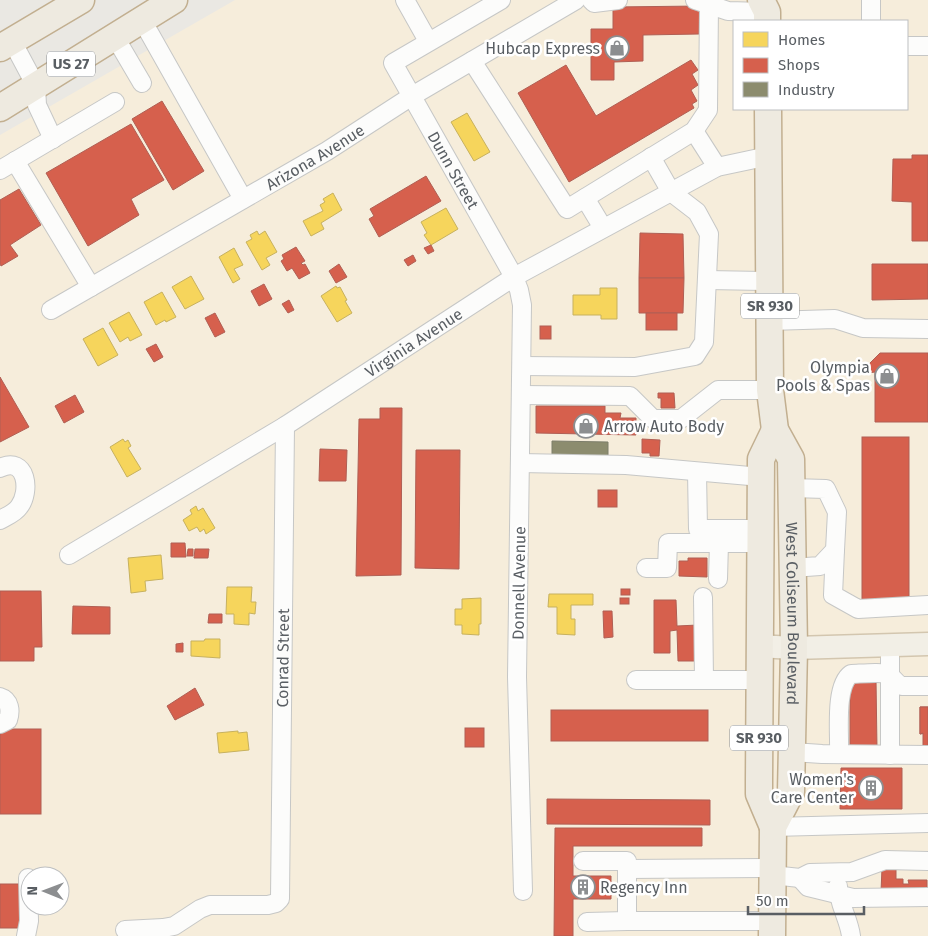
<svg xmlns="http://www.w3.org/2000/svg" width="928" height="936" font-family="'Fira Sans',sans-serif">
<rect width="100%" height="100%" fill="#eae8e3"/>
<path fill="#f6eddb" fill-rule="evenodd" d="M235,0H928V936H0V135ZM734,21H907V109H734ZM30,876H60V906H30Z"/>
<g fill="#f6d55c" stroke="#c7b15e">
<path d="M467,113L490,152L474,161L451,122Z"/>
<path d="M333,193L342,210L321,223L324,229L311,236L303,221L323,211L320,205L325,202L323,199Z"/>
<path d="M446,208L458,229L431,245L424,235L427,233L421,222Z"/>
<path d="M257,231L259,235L265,231L277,252L266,258L270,265L262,270L246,242L252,239L250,235Z"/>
<path d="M234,248L243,265L234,269L240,279L233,283L219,257Z"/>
<path d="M191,276L204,299L185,309L172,287Z"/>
<path d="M336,286L337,288L340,287L347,300L345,301L352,313L337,322L321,296Z"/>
<path d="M600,288H617V319H601V315H573V295H600Z"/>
<path d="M162,292L176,317L166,322L165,320L156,325L144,302Z"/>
<path d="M129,312L142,335L130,341L128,337L120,342L109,323Z"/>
<path d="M103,328L118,355L98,366L83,339Z"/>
<path d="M123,439L125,442L128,440L131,446L128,448L141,469L127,477L110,447Z"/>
<path d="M196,506L198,511L203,508L215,528L206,534L204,529L200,532L197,527L189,531L183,520L192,514L190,510Z"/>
<path d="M161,555L163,579L145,581L146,591L131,593L128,558Z"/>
<path d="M227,587H252L251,602H256L255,614L249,613V625L234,624V614H226Z"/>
<path d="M549,594H593V605H571V619H575V635L557,634V607H548Z"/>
<path d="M481,598V624H479V635L462,634V625H455V609H462V599Z"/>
<path d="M205,639H220V658L191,656V641H204Z"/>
<path d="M238,731V733L247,732L249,750L219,753L217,733Z"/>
</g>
<g fill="#d6604d" stroke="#b05f54">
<path d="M700,6L699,34L643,35V61L614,62V80H591V29H613V7Z"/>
<path d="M691,60L698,70L692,74L698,85L691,90L697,101L692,104L694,108L569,182L518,93L566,65L596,116Z"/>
<path d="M162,101L204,171L173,190L132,119Z"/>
<path d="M131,124L164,180L131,199L139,215L88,246L46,173Z"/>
<path d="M912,155H928V241H912V202L892,201L893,159H912Z"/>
<path d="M426,176L441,201L379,237L369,219L374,216L370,209Z"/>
<path d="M19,189L41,225L10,245L18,256L1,266L0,264V200Z"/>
<path d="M640,233L683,234L684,278H639Z"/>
<path d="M431,245L434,251L428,254L424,248Z"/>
<path d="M296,247L305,261L301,263L303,265L305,264L310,273L299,279L292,268L287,271L281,261L284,259L282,255Z"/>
<path d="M413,255L416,261L408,266L404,260Z"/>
<path d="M339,264L347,277L336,283L329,271Z"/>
<path d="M872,264H928V299L872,300Z"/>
<path d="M639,278H684L683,313H639Z"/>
<path d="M264,284L272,299L259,306L251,291Z"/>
<path d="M289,300L294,310L288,313L282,304Z"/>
<path d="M215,313L225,332L215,337L205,318Z"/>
<rect x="646" y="313" width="31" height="17"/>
<rect x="540" y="326" width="11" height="13"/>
<path d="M156,344L163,357L154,362L146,349Z"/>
<path d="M880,353H928V422H875V372L868,373V365Z"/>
<path d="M0,377L29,427L0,442Z"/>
<path d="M658,393H674L675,408H661V398H658Z"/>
<path d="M75,395L84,412L64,423L55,406Z"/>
<path d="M536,406H605V413H621L620,418H636V435L536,433Z"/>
<path d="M380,408H402L401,575L356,576L359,419H380Z"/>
<rect x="862" y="437" width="47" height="164"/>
<path d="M642,439L660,440L659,456H650V453H642Z"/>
<path d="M320,449L347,450L346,481H319Z"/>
<path d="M416,450H460L459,569L415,568Z"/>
<rect x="598" y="490" width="19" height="17"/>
<path d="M171,543H185L186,557H171Z"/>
<path d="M188,549H193V556H187Z"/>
<path d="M195,549H209L208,558H194Z"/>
<path d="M688,558H707V577L679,576V561H688Z"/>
<rect x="621" y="589" width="9" height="6"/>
<path d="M0,591H41L42,647H34V661H0Z"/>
<rect x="620" y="598" width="9" height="6"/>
<path d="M654,600H676L677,626L698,625V661H678L677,630L670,631V653H654Z"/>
<path d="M73,606L110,607V634H72Z"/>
<path d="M603,611H612L613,637L604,638Z"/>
<path d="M209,614H222V623H208Z"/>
<path d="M183,643V652H176V644Z"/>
<path d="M850,680H876L877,749L850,750Z"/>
<path d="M195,688L204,705L175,720L167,706Z"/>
<path d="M920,707H928V733L920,734Z"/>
<path d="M920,707H928V751L923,749V733L920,734Z"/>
<rect x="551" y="710" width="157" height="31"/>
<rect x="465" y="728" width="19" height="19"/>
<rect x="0" y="729" width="41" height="85"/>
<path d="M841,768H902V809H840Z"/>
<path d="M547,799L710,800V825L547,824Z"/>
<path d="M555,828H702V846H573V876H611V899H573V936H554Z"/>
<path d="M882,868H896V879H903V884H909L908,880H927V891L881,892Z"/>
<rect x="0" y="884" width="20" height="44"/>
</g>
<path fill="#8c8c6e" stroke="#7d7e6b" d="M552,441L608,442V458H552Z"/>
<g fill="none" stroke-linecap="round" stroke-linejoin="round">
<g stroke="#c6c7c6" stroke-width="20">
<g id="minor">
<path d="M405,0L428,41"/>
<path id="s1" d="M501,0L393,63L514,277L519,290L522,305L517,677L523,891"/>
<path d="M591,0L594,3L618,0"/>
<path d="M695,0L728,11L767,12"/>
<path d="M142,20L243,199"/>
<path d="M871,21V0"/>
<path d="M115,37L142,83"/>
<path d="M12,41L36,86L37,105L53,139"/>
<path d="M907,46H928"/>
<path d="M472,61L567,209L694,131L708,110L709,4"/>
<path d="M694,131L717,167"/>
<path d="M15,161L91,287"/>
<path d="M0,170L115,102"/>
<path d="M585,198L603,228"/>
<path d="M707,280L770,281"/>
<path id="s2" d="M51,310L327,151L412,96L576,0"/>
<path d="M770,321L835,319L863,328L928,329"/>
<path d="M522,366L635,367L695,356L704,342L709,234L697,212L671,192L651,157"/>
<path d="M521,395L630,396L653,419H681L718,390H770"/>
<path d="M520,463L626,465L761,477"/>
<path d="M0,468C27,455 31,492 19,507C15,513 7,516 0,520"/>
<path d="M697,472L698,529H760"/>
<path d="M791,488L826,489L837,512L835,550L820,566L792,568"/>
<path d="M835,550L833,595L858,609L928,605"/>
<path id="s3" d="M69,555L285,426L514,277L717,167L769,156"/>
<path d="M646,568H667L668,543H760"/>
<path d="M718,579L719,543"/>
<path d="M703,597L704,680"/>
<path d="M636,680H759"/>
<path d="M0,697C10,700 11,711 8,720L0,724"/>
<path d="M792,752L822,754L928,755"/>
<path d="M839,754C840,735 834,686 851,674C859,674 882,671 889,675C894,678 896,684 902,686H928"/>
<path d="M890,755V645"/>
<path d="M773,827L928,823"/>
<path d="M583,861H627V869L772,868"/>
<path d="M772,875L800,878L810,873L852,872L885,860L928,861"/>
<path d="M800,878L808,887L853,898L928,897"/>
<path d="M838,886C838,903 849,919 851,936"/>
<path d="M627,921H772"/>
<path d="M587,922L627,921V869"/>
<path id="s4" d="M125,930L163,928L174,926L200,909L210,905H268L276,903L280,899L285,426"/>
<path d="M26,936L29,921L28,878"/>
</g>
</g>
<g stroke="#d3c6af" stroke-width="25">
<path id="major" d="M759,646L794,648L928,644"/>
</g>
<g stroke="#c2af90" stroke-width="29">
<g id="highway">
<path d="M761,0L767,12V21"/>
<path d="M0,48L81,0"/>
<path d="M0,108L174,0"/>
<path id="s5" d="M768,109L770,390L775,430L791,459L794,648L791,792L773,827L772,936"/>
<path d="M773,827L759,794V781L761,459L775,430"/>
</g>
</g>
<use href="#minor" stroke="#fcfcfb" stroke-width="18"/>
<use href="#major" stroke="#f2efe6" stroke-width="22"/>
<use href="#highway" stroke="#eeeae0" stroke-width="26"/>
</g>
<defs>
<g id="shop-ring" transform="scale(1.25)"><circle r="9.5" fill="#fff" stroke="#8c8e90" stroke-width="1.5"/><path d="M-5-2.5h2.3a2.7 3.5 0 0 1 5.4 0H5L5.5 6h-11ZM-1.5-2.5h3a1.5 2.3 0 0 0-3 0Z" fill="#8c8e90"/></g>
<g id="building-ring" transform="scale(1.25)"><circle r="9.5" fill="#fff" stroke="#8c8e90" stroke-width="1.5"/><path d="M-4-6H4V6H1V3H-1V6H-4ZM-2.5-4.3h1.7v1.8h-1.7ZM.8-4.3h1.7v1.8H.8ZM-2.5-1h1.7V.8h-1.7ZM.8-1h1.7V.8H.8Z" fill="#8c8e90"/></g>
</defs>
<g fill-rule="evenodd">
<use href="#shop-ring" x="617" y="48"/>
<use href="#shop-ring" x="887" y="376"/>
<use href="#shop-ring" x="586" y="426"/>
<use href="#building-ring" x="871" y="788"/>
<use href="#building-ring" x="583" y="887"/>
</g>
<g text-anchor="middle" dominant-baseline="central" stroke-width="5" stroke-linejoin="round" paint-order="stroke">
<g fill="#fff" stroke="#8b8e92" stroke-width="1">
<rect x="47" y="51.5" width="48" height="25" rx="4"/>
<rect x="741" y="293.5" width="58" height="25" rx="4"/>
<rect x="730" y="725.5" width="58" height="25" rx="4"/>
</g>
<g font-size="15" font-weight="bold" fill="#595e63">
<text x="71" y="64">US 27</text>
<text x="770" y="306">SR 930</text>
<text x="759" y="738">SR 930</text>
</g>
<g font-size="16" fill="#595e63" stroke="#fff" text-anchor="end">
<text x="600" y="48">Hubcap Express</text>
<text x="870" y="367">Olympia<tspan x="870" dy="18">Pools &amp; Spas</tspan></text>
<text x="604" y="426" text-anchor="start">Arrow Auto Body</text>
<text x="854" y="779">Women's<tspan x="854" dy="18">Care Center</tspan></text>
<text x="600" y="887" text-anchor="start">Regency Inn</text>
</g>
<g font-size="16" fill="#595e63" stroke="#fff">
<text stroke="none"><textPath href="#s2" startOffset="305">Arizona Avenue</textPath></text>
<text stroke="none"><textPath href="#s1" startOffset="248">Dunn Street</textPath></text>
<text stroke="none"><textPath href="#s3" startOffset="405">Virginia Avenue</textPath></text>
<text transform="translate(519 583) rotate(-89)">Donnell Avenue</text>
<text stroke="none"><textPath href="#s5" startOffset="509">West Coliseum Boulevard</textPath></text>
<text stroke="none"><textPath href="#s4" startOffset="404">Conrad Street</textPath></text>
</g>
</g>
<rect x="733" y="20" width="175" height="90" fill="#ffffff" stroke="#bdbfc1"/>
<rect x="743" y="32" width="25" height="15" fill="#f6d55c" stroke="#bdbfc1"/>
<text x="778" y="45" font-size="15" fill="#595e63">Homes</text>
<rect x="743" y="58" width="25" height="15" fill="#d6604d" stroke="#bdbfc1"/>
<text x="778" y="70" font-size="15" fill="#595e63">Shops</text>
<rect x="743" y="82" width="25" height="15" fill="#8c8c6e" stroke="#bdbfc1"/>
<text x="778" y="95" font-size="15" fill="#595e63">Industry</text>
<g transform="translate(45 891) rotate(271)"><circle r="24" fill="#ffffff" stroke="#bdbfc1"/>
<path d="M0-4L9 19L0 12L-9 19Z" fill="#8c8e90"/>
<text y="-8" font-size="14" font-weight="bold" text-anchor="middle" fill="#595e63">N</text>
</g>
<path d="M748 906v8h116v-8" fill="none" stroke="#595e63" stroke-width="2.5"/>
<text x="756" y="906" font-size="15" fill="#595e63" stroke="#ffffff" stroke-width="4" paint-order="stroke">50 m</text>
</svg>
